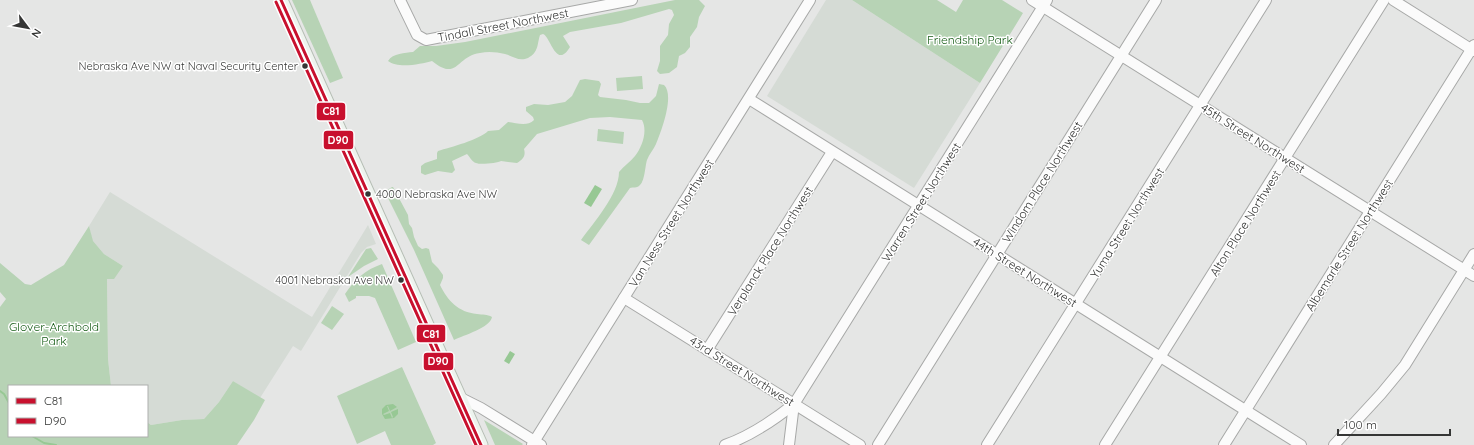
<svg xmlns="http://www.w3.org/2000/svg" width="1474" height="445" font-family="Quicksand,sans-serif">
<rect width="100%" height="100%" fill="#e5e6e5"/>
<g fill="#d5dbd5">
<path d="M826,0H852L980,83L914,188L767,96Z"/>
<path d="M110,192L312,317L368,225L376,244L367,247L361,253L301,351L293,346L260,398L233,381L219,402L204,419L182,420L151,425L147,422V386H111L108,359L107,279L123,266L104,254L92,240L89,226Z"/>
</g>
<g fill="#b7d3b5">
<path d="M292,0H310L343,78L330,83Z"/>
<path d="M675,0H699L705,6L699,17L697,27L690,37V47L685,53L679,56L677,67L669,73L660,74L657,71L660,61V46L668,35L669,24L674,15L672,10L669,9L621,23L570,32L563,36L570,47C556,70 551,37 543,34L540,35C537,44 539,52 528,58C519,62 513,56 505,54C497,52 488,51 480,53C456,56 458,82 432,61C421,64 398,69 388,61C393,53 405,53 413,52L420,46H436L465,42Z"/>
<path d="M852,0H937L956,12L963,0H1002L1023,13L980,83Z"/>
<path d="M642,76L643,89L617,91L616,78Z"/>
<path d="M585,79L599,81L601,84L598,95L600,97L626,100L640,103H649L656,96L659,84L664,85C675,95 661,132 656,144C654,149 649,154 647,160C645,166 645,182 639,186C637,188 633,187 630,188L589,245L581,240C594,222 619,194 619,172C624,166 630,162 635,156C642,147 648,131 642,120L610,117L590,118L537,134L524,149C526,156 523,159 517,163L501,161C498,163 480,165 476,163C472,162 470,157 467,154L452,161L455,170L452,173L438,171L425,175L421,173V166L425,163L437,159V153L438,151C451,147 479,140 488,131L499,130L508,122C517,123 527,127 534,120L533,117L526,111V107L534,104L548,105L565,102L572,96L580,80Z"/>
<path d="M598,129L624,132L623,144L597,141Z"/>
<path d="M392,187H393L408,215L409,224L412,228L414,237L418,246L422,249L426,248L429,249L432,262L438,268L443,275V278L440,285C448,301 458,312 477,314C483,315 487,314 492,317C490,328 464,335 454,340L414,250L386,194V191Z"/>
<path d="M89,226L93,241L104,254L123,266L114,279H107L108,359L111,386H9V436H147V422L151,425L182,420L204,419L219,402L233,381L265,400L254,420L237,445H0V307L6,299L0,292V263L25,284L31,285L64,265Z"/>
<path d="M371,248L378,259L364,266L348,277L366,249Z"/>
<path d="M382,264L416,342L398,350L375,298L369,296H356V298L349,302L345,294C355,279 365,270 382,264Z"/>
<path d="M332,306L344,314L332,330L321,323Z"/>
<path d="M402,367L436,443L433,445H391L385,431L357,444L337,396Z"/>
<path d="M484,420L523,444L522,445H495Z"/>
</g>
<g fill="#97c894">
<path d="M595,185L602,189L591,207L584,203Z"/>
<path d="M510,351L515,354L509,364L504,361Z"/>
<path d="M393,404L397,407L390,411L388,406H387L389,411L383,414L384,415L390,413L392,418L393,417L391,412L398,409V414L394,418L385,419L382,414V409L386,405Z"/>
</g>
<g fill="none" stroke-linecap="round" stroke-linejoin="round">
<g stroke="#97c894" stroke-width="2">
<path d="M0,391L4,394L9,403"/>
<path d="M32,436L44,443L56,445"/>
</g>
<g stroke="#a7a8a7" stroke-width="12">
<g id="minor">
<path d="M400,0L417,35L426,40L632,0"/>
<path d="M1032,0L1474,276"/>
<path d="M1393,0L1474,51"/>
<path d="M749,99L1301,445"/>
<path d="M624,298L860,445"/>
<path d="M707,350L832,152"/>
<path d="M461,398L481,408L541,445"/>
<path d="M532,445L810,0"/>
<path d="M725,445C750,436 774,420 794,404L1047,0"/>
<path d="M789,445L794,404"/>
<path d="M878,445L1156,0"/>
<path d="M987,445L1266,0"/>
<path d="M1105,445L1384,0"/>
<path d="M1224,445L1474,45"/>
<path d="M1334,445L1381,394L1405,365L1474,254"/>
</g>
</g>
<g stroke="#b6beb5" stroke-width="15">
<path id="major" d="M281,0L481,445"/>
</g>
<use href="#minor" stroke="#fbfbfb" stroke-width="10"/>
<use href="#major" stroke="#eef3ee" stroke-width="13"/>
<g stroke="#fff" stroke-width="6">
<path id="bus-1" d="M281,0L481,445"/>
</g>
<g stroke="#fff" stroke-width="6">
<path id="bus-2" d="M276,2L476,445"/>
</g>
<use href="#bus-1" stroke="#c8102e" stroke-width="3"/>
<use href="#bus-2" stroke="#c8102e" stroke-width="3"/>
</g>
<g fill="#353635" stroke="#fff" stroke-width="1.5">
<circle cx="305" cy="66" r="3.5"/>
<circle cx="368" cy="194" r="3.5"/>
<circle cx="401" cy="280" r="3.5"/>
</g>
<g text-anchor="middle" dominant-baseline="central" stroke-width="3" stroke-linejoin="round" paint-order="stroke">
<g font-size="11" fill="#353635" stroke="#fff" text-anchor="end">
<text x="298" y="66">Nebraska Ave NW at Naval Security Center</text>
<text x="376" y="194" text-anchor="start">4000 Nebraska Ave NW</text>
<text x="394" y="280">4001 Nebraska Ave NW</text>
</g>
<g font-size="12" fill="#353635" stroke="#fff">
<text transform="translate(503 25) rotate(-11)">Tindall Street Northwest</text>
<text transform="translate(1253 138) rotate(32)">45th Street Northwest</text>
<text transform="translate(1042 182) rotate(-58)">Windom Place Northwest</text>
<text transform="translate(921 202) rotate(-58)">Warren Street Northwest</text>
<text transform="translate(671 223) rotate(-58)">Van Ness Street Northwest</text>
<text transform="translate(1127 223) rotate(-58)">Yuma Street Northwest</text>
<text transform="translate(1245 223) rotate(-58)">Alton Place Northwest</text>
<text transform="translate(1349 245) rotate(-58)">Albemarle Street Northwest</text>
<text transform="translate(770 251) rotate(-58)">Verplanck Place Northwest</text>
<text transform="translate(1025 272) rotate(32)">44th Street Northwest</text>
<text transform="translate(742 371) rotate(32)">43rd Street Northwest</text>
</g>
<g font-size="12" fill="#145b14" stroke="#fff">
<text x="970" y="39">Friendship Park</text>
<text x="54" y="326">Glover-Archbold<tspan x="54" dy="14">Park</tspan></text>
</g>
</g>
<g stroke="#fff" stroke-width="1.5">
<rect x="316" y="102" width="30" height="19" rx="4" fill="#c8102e"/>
<rect x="323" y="130" width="31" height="20" rx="4" fill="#c8102e"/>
<rect x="416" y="324" width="30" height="19" rx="4" fill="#c8102e"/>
<rect x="423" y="352" width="31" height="19" rx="4" fill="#c8102e"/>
</g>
<g font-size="11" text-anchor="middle" font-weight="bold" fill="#fff">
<text x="331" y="115">C81</text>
<text x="338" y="144">D90</text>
<text x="431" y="338">C81</text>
<text x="438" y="365">D90</text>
</g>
<rect x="8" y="385" width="140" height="52" fill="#ffffff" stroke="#aeafae"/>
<rect x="16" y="398" width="20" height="6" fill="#c8102e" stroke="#aeafae"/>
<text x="44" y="405" font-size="12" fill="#353635">C81</text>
<rect x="16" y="418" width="20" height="6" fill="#c8102e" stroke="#aeafae"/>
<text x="44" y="425" font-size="12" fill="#353635">D90</text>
<g transform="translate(28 28) rotate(122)" stroke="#ffffff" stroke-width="3" paint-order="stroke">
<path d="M0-3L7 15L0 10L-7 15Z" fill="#353635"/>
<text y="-6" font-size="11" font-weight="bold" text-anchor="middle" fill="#353635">N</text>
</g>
<path d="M1338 429v6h112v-6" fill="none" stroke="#353635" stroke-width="2"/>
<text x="1344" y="429" font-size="12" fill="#353635" stroke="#ffffff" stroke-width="3" paint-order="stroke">100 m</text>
</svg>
